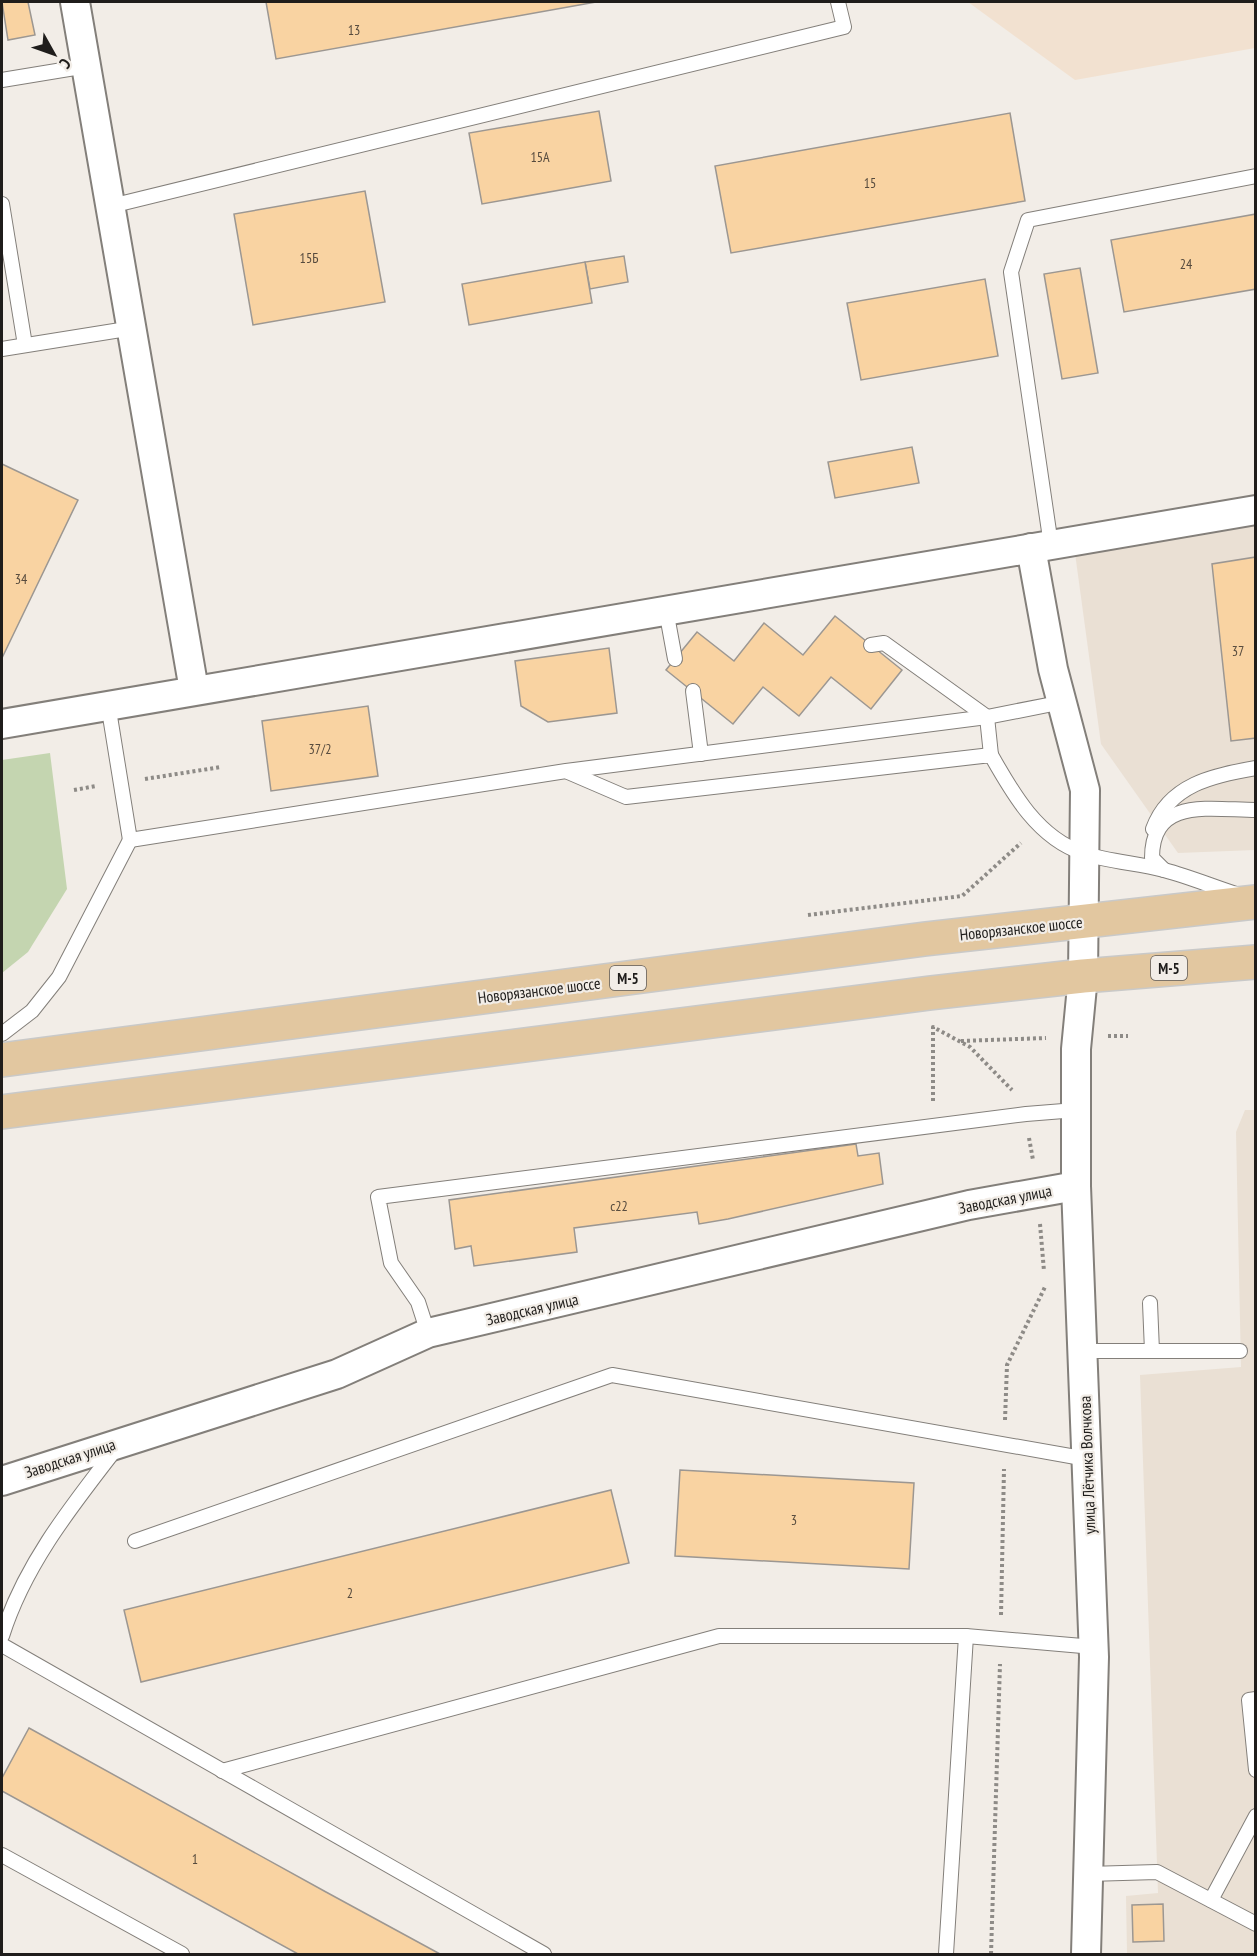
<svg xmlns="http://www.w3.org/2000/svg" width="1257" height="1956" font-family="'PT Sans Narrow',sans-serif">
<rect width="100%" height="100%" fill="#f2ede7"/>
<g fill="#eae0d4">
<path d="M1255,521V850L1178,853L1101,744L1075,553Z"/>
<path d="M1245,1110H1255V1954H1127L1126,1896L1158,1893L1140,1375L1241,1367L1236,1132Z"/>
</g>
<path fill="#f2e1d0" d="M968,2H1255V48L1075,80Z"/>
<path fill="#c4d5b0" d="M50,753L67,889L28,952L2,973V760Z"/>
<g fill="#f9d3a2" stroke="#9c9792" stroke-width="1.5">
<path d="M2,2H28L35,35L8,40Z"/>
<path d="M266,2H596L276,59Z"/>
<path d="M599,111L611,181L482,204L469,133Z"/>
<path d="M1010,113L1025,201L731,253L715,166Z"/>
<path d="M365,191L385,302L253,325L234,214Z"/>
<path d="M1256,214V289L1124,312L1111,240Z"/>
<path d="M624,256L628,282L590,289L585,262Z"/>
<path d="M585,262L592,303L469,325L462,284Z"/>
<path d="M1080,268L1098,373L1062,379L1044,274Z"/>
<path d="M985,279L998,356L861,380L847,303Z"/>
<path d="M912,447L919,483L835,498L828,462Z"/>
<path d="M2,464L78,500L2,658Z"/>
<path d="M1256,557V738L1231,741L1212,564Z"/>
<path d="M835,616L902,670L871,709L831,677L799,716L763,687L733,724L666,670L697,632L734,661L764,623L803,655Z"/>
<path d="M609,648L617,713L548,722L521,706L515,661Z"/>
<path d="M368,706L378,776L271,791L262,721Z"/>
<path d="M856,1144L858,1156L879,1153L883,1184L728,1219L699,1224L697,1212L574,1228L577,1252L474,1266L471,1246L455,1249L449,1200Z"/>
<path d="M680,1470L914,1483L909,1569L675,1556Z"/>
<path d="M611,1490L629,1563L141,1682L124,1610Z"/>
<path d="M29,1728L326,1892L440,1954H298L2,1791V1778Z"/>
<path d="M1163,1904L1164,1941L1133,1942L1132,1905Z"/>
</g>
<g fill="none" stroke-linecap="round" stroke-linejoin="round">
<g stroke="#837f7a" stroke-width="16">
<g id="lane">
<path d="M2,80L87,66"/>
<path d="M2,204L25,345"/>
<path d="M111,206L844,27L838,2"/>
<path d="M2,349L133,328"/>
<path d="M1051,545L1011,272L1028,220L1256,176"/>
<path d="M666,610L675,659"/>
<path d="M871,645L884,643L987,717L991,755"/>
<path d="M693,691L701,754"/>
<path d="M108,704L130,840L566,771L987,717L1063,702"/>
<path d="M568,772L626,797L991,755C1013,794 1038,838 1083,853C1109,862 1138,863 1164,870C1190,877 1214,887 1239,895"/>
<path d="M1153,829C1169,785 1213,775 1256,768"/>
<path d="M1164,870L1152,858C1152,796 1212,810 1256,810"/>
<path d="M2,1034L32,1011L59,977L130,840"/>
<path d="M1150,1303L1152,1351"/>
<path d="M428,1333L418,1302L391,1263L378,1197L1026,1114L1076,1110"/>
<path d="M1083,1351H1240"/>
<path d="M135,1541L612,1375L1087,1459"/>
<path d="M2,1636C24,1566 70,1508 115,1450"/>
<path d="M2,1645L544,1954"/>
<path d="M1256,1699L1249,1700L1256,1770"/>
<path d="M222,1771L719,1636H966L1094,1647"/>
<path d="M2,1855L182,1954"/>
<path d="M1088,1874L1157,1872L1256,1924"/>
<path d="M1211,1900L1256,1816"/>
<path d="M946,1954L966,1636"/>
</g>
</g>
<g stroke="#837f7a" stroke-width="32">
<g id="street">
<path d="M75,2L194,690"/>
<path d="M1031,548L1053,669L1085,790L1083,976L1076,1049V1186L1094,1657L1086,1954"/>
<path d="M2,724L1256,510"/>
<path d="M2,1481L337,1374L428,1333L969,1205L1076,1186"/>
</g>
</g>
<g stroke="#c9c9c8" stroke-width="36">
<g id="primary">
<path d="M2,1060L925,939L1256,902"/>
<path d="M2,1112L930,993L1083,976L1256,962"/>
</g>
</g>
<g stroke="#8e8b87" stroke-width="4" stroke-dasharray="3 3" stroke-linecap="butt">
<path d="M145,779L221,767"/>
<path d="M74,790L96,786"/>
<path d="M808,915L962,896L1021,843"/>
<path d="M1108,1036H1128"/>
<path d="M961,1041L1046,1038"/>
<path d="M933,1101V1027L970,1047L1012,1090"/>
<path d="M1029,1138L1033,1160"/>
<path d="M1040,1224L1044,1271"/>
<path d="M1005,1420L1007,1365L1045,1287"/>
<path d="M1001,1615L1004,1469"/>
<path d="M991,1954L1000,1664"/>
</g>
<use href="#lane" stroke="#fff" stroke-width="14"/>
<use href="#street" stroke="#fff" stroke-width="28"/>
<use href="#primary" stroke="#e2c7a0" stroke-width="33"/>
</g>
<g text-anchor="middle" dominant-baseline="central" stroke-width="4.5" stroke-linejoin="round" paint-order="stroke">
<g font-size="14" fill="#564a3d">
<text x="354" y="30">13</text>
<text x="540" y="157">15А</text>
<text x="870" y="183">15</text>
<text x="309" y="258">15Б</text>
<text x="1186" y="264">24</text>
<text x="21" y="579">34</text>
<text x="1238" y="651">37</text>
<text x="320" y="749">37/2</text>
<text x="619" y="1206">с22</text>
<text x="794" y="1520">3</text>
<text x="350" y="1593">2</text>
<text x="195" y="1859">1</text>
</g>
<g fill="#f2ede7" stroke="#5e5b58" stroke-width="1.5">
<rect x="1151" y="956" width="36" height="24" rx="4.5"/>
<rect x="610" y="966" width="36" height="24" rx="4.5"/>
</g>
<g font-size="15" font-weight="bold" fill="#1f1d1b">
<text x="1169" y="968">М-5</text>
<text x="628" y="978">М-5</text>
</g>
<g font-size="16" fill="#1f1d1b" stroke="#f2ede7">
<text transform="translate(1021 928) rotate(-6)">Новорязанское шоссе</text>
<text transform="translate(539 990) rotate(-7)">Новорязанское шоссе</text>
<text transform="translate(1005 1199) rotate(-11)">Заводская улица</text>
<text transform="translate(532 1309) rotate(-13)">Заводская улица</text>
<text transform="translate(70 1458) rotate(-18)">Заводская улица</text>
<text transform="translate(1087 1465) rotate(-92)">улица Лётчика Волчкова</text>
</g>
</g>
<rect width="1257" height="1956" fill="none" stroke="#1f1d1b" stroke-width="6"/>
<g transform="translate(54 54) rotate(130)" stroke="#f2ede7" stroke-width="4.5" paint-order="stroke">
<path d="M0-4.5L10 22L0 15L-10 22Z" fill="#1f1d1b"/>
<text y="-9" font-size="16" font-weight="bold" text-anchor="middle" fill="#1f1d1b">С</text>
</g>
</svg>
